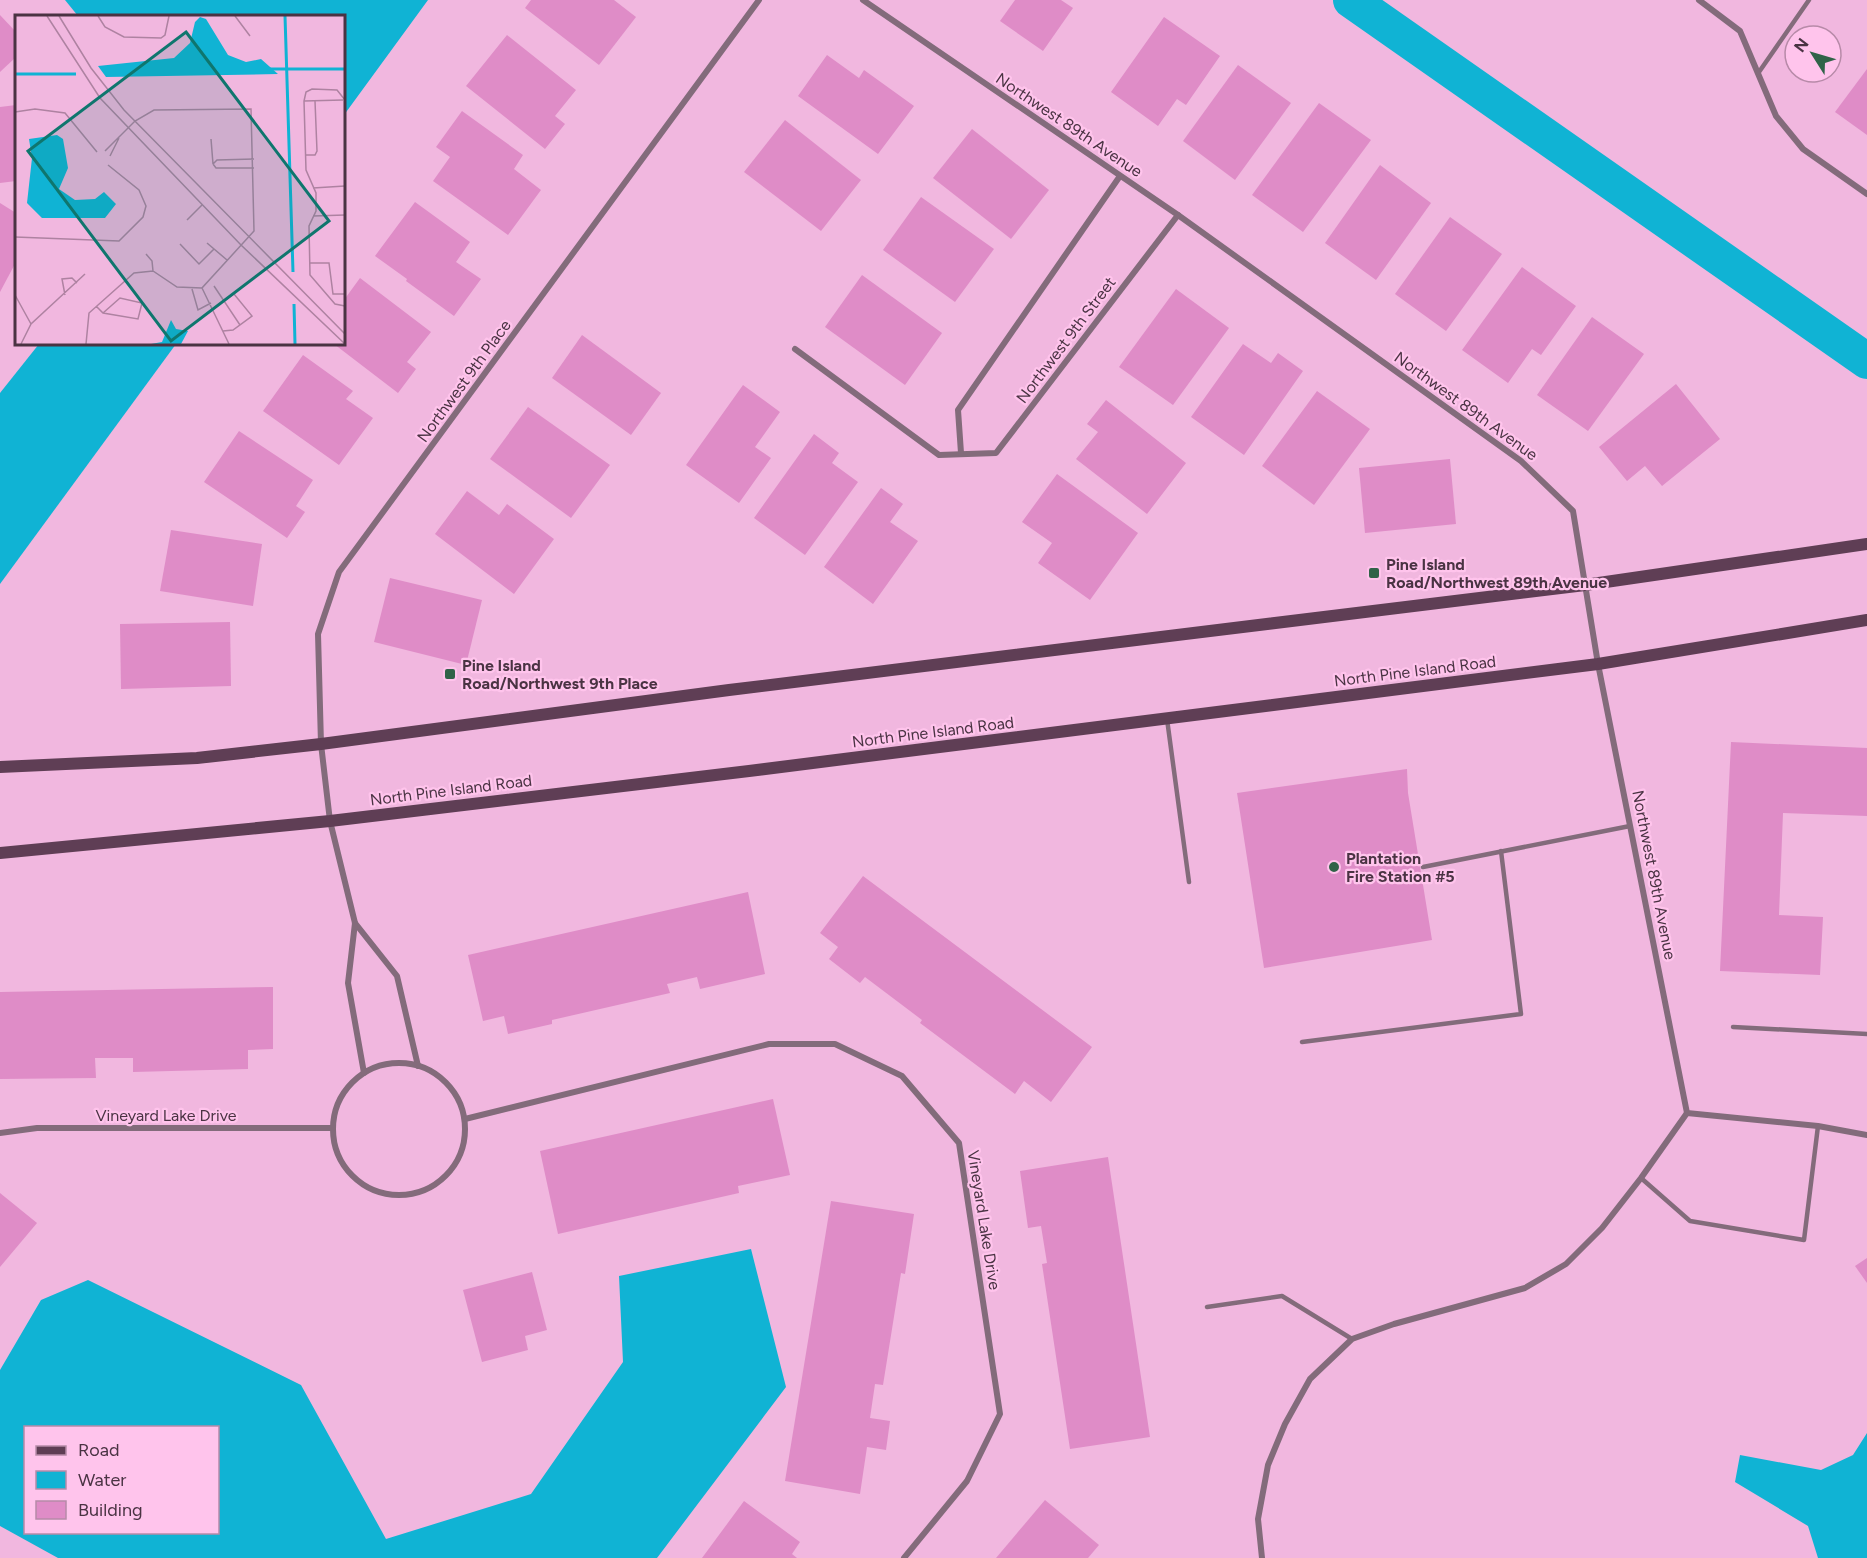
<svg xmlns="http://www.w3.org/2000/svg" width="1867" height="1558" font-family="Figtree,sans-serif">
<rect width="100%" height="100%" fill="#f1b7df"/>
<g fill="#10b3d4" fill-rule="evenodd">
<path d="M65,0H428L344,115V16H78Z"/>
<path d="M39,344H176L0,584V393Z"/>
<path d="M751,1249L786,1387L657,1558H58L0,1526V1370L41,1300L88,1280L301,1385L386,1539L531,1494L623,1362L619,1276ZM26,1428H218V1532H26Z"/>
<path d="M1867,1433V1558H1818L1808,1526L1735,1482L1740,1455L1821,1470L1853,1455Z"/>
</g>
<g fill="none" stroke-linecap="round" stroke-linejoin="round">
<path stroke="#10b3d4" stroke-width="36" d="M1351,0L1867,361"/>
</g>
<g fill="#df8cc7">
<path d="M531,0H614L636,17L599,65L525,8Z"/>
<path d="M1015,0H1061L1073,8L1043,51L1000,21Z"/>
<path d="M0,15L16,32V57L0,72Z"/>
<path d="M1164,17L1220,56L1186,105L1177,99L1158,126L1111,92Z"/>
<path d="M507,35L576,90L555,116L565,124L545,149L466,86Z"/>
<path d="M827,55L859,78L864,70L914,106L878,154L798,96Z"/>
<path d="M1238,65L1291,103L1235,180L1183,141Z"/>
<path d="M1867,69V135L1835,112Z"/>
<path d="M1319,103L1371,140L1303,232L1252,195Z"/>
<path d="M16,105V181L0,183V107Z"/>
<path d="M462,111L523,155L514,169L541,190L508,235L433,181L450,157L436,147Z"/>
<path d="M785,120L861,180L821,231L744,172Z"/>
<path d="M972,129L1049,190L1011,239L933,178Z"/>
<path d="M1380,165L1431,203L1376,280L1325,243Z"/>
<path d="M921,197L994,249L955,302L883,250Z"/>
<path d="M415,202L470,242L456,262L481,279L454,316L406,281L407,279L375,256Z"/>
<path d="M0,203L16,213V262L0,292Z"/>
<path d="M1450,217L1502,254L1446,331L1395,294Z"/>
<path d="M1522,267L1576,306L1541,355L1532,349L1508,383L1462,350Z"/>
<path d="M862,275L942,333L905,385L825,327Z"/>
<path d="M360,278L431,332L407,362L416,369L398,393L334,344H344V300Z"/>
<path d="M1176,289L1229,328L1173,405L1119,367Z"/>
<path d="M1592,317L1644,354L1588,431L1537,395Z"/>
<path d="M582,335L661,393L631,435L552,378Z"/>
<path d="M1243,344L1271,363L1278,353L1303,371L1244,455L1191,417Z"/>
<path d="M303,355L353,391L346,399L373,418L339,465L263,411Z"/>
<path d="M1676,384L1720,439L1662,486L1645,466L1627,481L1599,447Z"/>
<path d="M743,385L780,412L755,447L771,458L739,503L686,465Z"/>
<path d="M1317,391L1370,429L1314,505L1262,466Z"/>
<path d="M1106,400L1186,463L1147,514L1076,459L1098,432L1087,424Z"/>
<path d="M528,407L610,465L571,518L490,459Z"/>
<path d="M239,431L313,480L296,506L305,512L287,538L204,482Z"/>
<path d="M814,434L839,453L832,463L858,482L805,555L754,518Z"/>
<path d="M1450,459L1456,524L1365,533L1359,468Z"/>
<path d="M1057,474L1138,533L1090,600L1038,563L1052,543L1022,522Z"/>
<path d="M881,488L903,504L890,522L918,541L873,604L824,567Z"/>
<path d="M467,491L499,515L507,504L554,539L514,594L435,534Z"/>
<path d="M171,530L262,544L253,606L160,591Z"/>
<path d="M390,578L482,600L466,665L374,642Z"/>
<path d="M230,622L231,686L121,689L120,624Z"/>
<path d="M1731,742L1867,748V816L1783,813L1779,915L1823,917L1820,975L1720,971Z"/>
<path d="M1407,769L1408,793L1432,940L1264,968L1237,793Z"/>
<path d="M863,876L1092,1047L1051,1102L1024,1081L1015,1094L920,1023L922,1020L865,977L860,983L829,959L838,947L820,933Z"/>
<path d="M748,892L765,974L700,989L697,977L667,984L670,993L552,1020V1024L508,1034L504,1016L483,1021L468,955Z"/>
<path d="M273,987V1049L248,1050V1069L133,1072V1058H95L96,1078L0,1079V992Z"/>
<path d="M773,1099L790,1175L738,1186L739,1193L558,1234L540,1151Z"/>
<path d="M1108,1157L1150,1437L1070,1449L1042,1264L1047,1263L1041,1226L1028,1228L1020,1171Z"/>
<path d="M0,1193L37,1223L0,1267Z"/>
<path d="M831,1201L914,1214L905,1274L901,1273L883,1385L875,1384L870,1418L890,1421L886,1450L867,1447L860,1494L785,1481Z"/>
<path d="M1867,1258V1283L1855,1266Z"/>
<path d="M532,1272L547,1330L525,1336L528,1350L482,1362L463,1290Z"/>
<path d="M1045,1500L1099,1545L1088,1558H996Z"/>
<path d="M744,1501L800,1542L792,1554L797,1558H702Z"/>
</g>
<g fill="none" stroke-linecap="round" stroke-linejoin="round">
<g stroke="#836b7b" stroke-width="4.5">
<path d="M1759,72L1809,0"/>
<path d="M1167,719L1189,882"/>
<path d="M1423,867L1630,826"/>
<path d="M1733,1027L1867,1034"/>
<path d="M1302,1042L1521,1014L1501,851"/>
<path d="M1641,1178L1690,1221L1804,1240L1818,1126"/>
<path d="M1207,1307L1282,1296L1352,1339"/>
</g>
<g stroke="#836b7b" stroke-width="6">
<path d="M863,0L1178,215L1521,461L1573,511L1598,664L1687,1113L1818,1126L1867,1135"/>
<path d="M1699,0L1740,31L1776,116L1803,149L1867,194"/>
<path d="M795,349L939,455L996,453L1178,215"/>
<path d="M961,453L958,410L1120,176"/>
<path d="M355,923L397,976L418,1066"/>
<circle cx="399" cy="1129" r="66"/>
<path d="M364,1073L348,983L355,923L330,821L321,744L318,634L339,572L759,0"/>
<path d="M465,1119L769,1044H835L902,1076L959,1143L1000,1414L967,1481L904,1558"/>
<path d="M0,1133L37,1128H333"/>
<path d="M1262,1558L1258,1519L1268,1465L1285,1424L1310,1379L1352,1339L1394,1324L1525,1288L1566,1264L1602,1228L1641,1178L1687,1113"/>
</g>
<g stroke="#5f3e55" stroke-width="12">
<path d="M0,767L197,758L321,744L729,690L1585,585L1867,544"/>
<path d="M0,853L330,821L749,771L1598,664L1867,620"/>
</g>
</g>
<g fill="#306348" stroke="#ffc4ec" stroke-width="2">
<rect x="1368" y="567" width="12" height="12" rx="3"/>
<rect x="444" y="668" width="12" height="12" rx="3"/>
<circle cx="1334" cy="867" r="6"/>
</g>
<g text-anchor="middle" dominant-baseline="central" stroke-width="4.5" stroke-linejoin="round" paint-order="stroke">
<g font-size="16" fill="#4a3343" stroke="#ffc4ec">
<text transform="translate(1069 125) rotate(34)">Northwest 89th Avenue</text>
<text transform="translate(1066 340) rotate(-53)">Northwest 9th Street</text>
<text transform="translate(464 381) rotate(-54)">Northwest 9th Place</text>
<text transform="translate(1466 406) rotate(36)">Northwest 89th Avenue</text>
<text transform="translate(1415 671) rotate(-7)">North Pine Island Road</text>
<text transform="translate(933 732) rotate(-7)">North Pine Island Road</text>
<text transform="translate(451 790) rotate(-7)">North Pine Island Road</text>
<text transform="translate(1654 875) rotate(79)">Northwest 89th Avenue</text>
<text x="166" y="1115">Vineyard Lake Drive</text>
<text transform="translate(984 1220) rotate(81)">Vineyard Lake Drive</text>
</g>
<g font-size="16" font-weight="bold" fill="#4a3343" stroke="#ffc4ec" text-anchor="start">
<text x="1386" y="564">Pine Island<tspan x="1386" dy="18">Road/Northwest 89th Avenue</tspan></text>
<text x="462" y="665">Pine Island<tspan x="462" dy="18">Road/Northwest 9th Place</tspan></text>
<text x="1346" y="858">Plantation<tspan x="1346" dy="18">Fire Station #5</tspan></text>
</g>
</g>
<g transform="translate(15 15)">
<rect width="330" height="330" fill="#f1b7df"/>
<path d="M185,2L191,4L213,40L231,47L246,44L263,59L91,62L83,51L159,43L175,28L180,7ZM42,120L48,124L53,153L44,174L60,185L80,184L89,177L101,189L90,203H27L12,188L17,143L14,124ZM156,305L161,314L173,316L166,329H136L147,327Z" fill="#10b3d4"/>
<path fill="none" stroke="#10b3d4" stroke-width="3" d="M270,1L278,257M252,54H330M0,59H61M279,289L280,329"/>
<path fill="none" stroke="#ae82a1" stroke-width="1.5" d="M32,1L85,83L226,230L330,329M44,1L76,53L109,95L330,319M83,1L90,12L109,22L146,23L150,20L154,1M220,1L235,21M330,85L322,75L297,74L291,77L289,86L291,155L301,178V196L294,211L295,260L320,289L330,291M289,86L328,85M0,97L20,94L50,98L82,137M196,124L198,149M90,136L120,106L139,95L236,94L239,216L187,273L214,329M291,140H300L302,136L300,86M95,141L104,123M198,149L201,153H239M198,149L202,145L239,144M298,173L330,171M298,201L330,200M172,205L187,190M0,222L104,226L128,202L131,191L124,175L93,150M192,228L212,245M165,229L184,249L199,234M131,239L137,246L138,256M295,248H314L318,279H330M199,271L209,286M177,274L183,295L196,288M0,280L16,309M50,280L47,264L57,263L62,268M81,291L88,298L123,304L127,288L105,283L88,298M208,316L218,315L237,301L219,279L209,286L225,310M6,329L16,309L70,259M71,329L74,298L119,258L138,256L162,272L187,273"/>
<path fill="#0f766e" fill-opacity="0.15" stroke="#0f766e" stroke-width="3" d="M171,17L314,206L156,326L13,136Z"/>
<rect width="330" height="330" fill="none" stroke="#4a3343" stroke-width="3"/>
</g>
<rect x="24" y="1426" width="195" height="108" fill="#ffc4ec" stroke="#b78aa8" stroke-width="1.5"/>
<rect x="36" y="1446" width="30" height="9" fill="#5f3e55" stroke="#b78aa8" stroke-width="1.5"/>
<text x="78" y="1456" font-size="18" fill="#4a3343">Road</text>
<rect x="36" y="1471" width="30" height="18" fill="#10b3d4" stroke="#b78aa8" stroke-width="1.5"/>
<text x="78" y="1486" font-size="18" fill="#4a3343">Water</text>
<rect x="36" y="1501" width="30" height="18" fill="#df8cc7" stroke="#b78aa8" stroke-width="1.5"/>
<text x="78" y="1516" font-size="18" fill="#4a3343">Building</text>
<g transform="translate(1813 54) rotate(307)"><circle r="28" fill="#ffc4ec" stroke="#b78aa8" stroke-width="1.5"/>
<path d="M0-4.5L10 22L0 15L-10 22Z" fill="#306348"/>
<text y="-9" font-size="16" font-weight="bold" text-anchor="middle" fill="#4a3343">N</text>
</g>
</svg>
